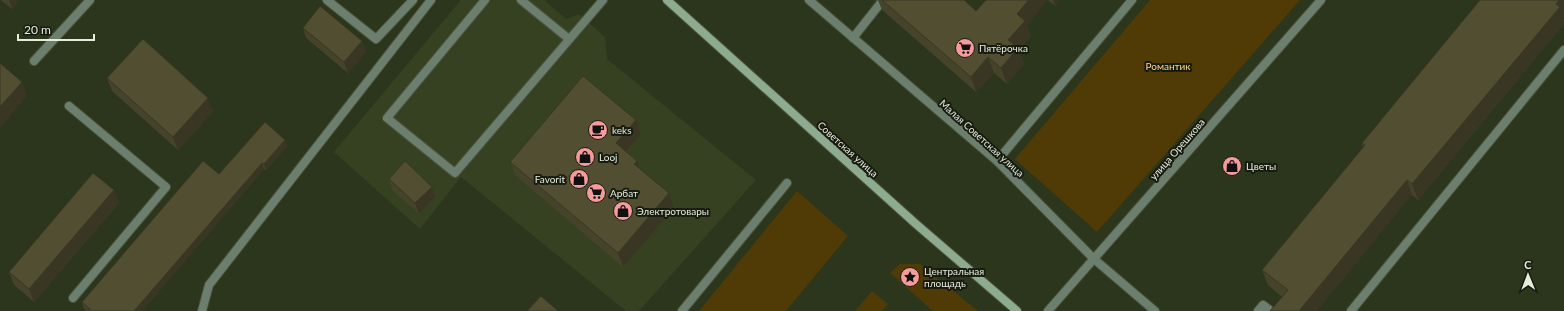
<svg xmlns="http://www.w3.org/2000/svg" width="1564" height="311" font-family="Lato,sans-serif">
<rect width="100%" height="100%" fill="#2c361d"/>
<path fill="#354121" d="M461,0H544L566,19L579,14L605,37L607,59L756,180L639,311H626L461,177L420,229L334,152Z"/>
<g fill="#503a05">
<path d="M1150,0H1300L1097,232L1015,159Z"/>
<path d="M797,191L848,236L786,311H699Z"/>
<path d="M900,264H920L978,311H933L890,273Z"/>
<path d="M872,291L888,304L882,311H855Z"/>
</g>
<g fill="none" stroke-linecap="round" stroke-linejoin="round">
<g stroke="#4a533c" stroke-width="10">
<g id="service">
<path d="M327,0L376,39L413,0"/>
<path d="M485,0L387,118L455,173L603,0"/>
<path d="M521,0L569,39"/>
<path d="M853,38L883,0"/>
<path d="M34,61L90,0"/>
<path d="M69,106L166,187L73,298"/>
<path d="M202,311L209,285L431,0"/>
<path d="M1258,311L1263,305L1271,311"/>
<path d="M1351,311L1564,50"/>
</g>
</g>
<g stroke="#4a533c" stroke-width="10">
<path id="pedestrian" d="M682,311L787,183"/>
</g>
<g stroke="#4a533c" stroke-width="10">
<g id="minor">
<path d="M809,0L997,161L1094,259L1155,311"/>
<path d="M997,161L1132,0"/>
</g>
</g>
<g stroke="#4a533c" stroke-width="10">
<path id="tertiary" d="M1048,311L1321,0"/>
</g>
<g stroke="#4a533c" stroke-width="10">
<path id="secondary" d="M667,0L916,224L1017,311"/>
</g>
<use href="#service" stroke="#6c7f6e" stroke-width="8"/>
<use href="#pedestrian" stroke="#6c7f6e" stroke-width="8"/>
<use href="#minor" stroke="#6c7f6e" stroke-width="8"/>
<use href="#tertiary" stroke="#6c7f6e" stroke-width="8"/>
<use href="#secondary" stroke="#8dab8f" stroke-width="8"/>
</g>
<g fill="#46432b">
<path d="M1,0H20L12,9Z"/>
<path d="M878,0H964L976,11L1027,25L1031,36L1019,50L1024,64L1007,84L994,73L976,92L882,10Z"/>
<path d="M1048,0H1060L1055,6Z"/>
<path d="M1564,0V17H1563L1564,24L1418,200L1412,195L1282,297L1268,285L1262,270L1363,147L1362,143Z"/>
<path d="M303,28L362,41L366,52L348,73L306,38Z"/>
<path d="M107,78L213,111L178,150L112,91Z"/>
<path d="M636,120L641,135L626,152L637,161L639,168L674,208L623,267L516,176L510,162Z"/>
<path d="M285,140L287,146L266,170L264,169L142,311H87L84,309L82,302L219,174Z"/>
<path d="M389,179L432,187L435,197L419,214L392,190Z"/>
<path d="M114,190L119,203L34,302L14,285L9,272Z"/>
</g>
<g fill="#393723">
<path d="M9,0H20L12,9Z"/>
<path d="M873,0H876L874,3Z"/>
<path d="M1029,0H1048L1027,25L1031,36L1019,50L1024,64L1007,84L1001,68L1008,40L1017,14Z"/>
<path d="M1053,0H1060L1055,6Z"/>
<path d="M1559,0H1564V17H1563L1564,24L1418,200L1412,184Z"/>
<path d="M362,41L366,52L348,73L344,62Z"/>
<path d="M988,57L994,73L976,92L971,77Z"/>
<path d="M22,82L27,96L0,128V107Z"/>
<path d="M208,98L213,111L178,150L173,137Z"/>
<path d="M636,120L641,135L621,157L616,143Z"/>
<path d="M285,140L287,146L266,170L264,164Z"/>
<path d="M637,161L642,175L634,164Z"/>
<path d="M262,163L264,169L142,311H134Z"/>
<path d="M1407,180L1412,195L1317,311H1299Z"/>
<path d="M432,187L435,197L419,214L415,203Z"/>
<path d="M114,190L119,203L34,302L29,289Z"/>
<path d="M669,193L674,208L623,267L618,253Z"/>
</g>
<g fill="#514e32" stroke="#393723">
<path d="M882,0H964L976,11L986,0H1029L1017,14L1025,21L1008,40L1018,48L1001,68L988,57L971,77Z"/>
<path d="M1480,0H1559L1556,4L1560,7L1412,184L1407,180L1299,311H1270L1288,290L1262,270L1365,145L1362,143Z"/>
<path d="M320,6L362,41L344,62L303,28Z"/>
<path d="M143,39L208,98L173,137L107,78Z"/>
<path d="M0,63L22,82L0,107Z"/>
<path d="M583,76L636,120L616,143L637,161L634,164L669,193L618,253L510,162Z"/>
<path d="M265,122L285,140L264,164L262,163L134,311H92L82,302L203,161L219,174Z"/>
<path d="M405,161L432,187L415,203L389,179Z"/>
<path d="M93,173L114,190L29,289L9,272Z"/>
<path d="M541,296L558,311H527Z"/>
</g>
<defs>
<g id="supermarket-disc" transform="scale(1)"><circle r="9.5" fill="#f59b9c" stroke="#171b10"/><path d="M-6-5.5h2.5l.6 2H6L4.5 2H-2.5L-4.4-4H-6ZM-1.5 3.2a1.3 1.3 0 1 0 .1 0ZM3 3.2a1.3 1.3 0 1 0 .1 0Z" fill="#111"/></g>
<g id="cafe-disc" transform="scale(1)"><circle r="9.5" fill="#f59b9c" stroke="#171b10"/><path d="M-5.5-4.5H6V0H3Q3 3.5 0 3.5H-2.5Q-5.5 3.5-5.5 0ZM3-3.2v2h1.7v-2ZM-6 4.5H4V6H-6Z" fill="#111"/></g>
<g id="shop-disc" transform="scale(1)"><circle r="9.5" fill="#f59b9c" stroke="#171b10"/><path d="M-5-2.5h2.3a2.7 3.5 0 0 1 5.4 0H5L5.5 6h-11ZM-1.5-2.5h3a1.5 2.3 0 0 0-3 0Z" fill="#111"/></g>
<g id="sight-disc" transform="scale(1)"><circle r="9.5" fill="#f59b9c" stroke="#171b10"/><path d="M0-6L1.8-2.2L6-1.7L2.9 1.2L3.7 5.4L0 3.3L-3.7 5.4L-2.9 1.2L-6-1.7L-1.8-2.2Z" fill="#111"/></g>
</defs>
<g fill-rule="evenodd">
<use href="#supermarket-disc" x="965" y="48"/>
<use href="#cafe-disc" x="598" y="130"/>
<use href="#shop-disc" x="585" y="157"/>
<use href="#shop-disc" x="1232" y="166"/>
<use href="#shop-disc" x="579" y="179"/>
<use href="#supermarket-disc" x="596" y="193"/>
<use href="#shop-disc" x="623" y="211"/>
<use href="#sight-disc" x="910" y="277"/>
</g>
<g text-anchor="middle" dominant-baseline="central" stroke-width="4" stroke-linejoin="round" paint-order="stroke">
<g font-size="10" fill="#e6eddd" stroke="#171b10" text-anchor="start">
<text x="979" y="48">Пятёрочка</text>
<text x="612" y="130">keks</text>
<text x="599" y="157">Looj</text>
<text x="1246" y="166">Цветы</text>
<text x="565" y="179" text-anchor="end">Favorit</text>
<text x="610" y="193">Арбат</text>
<text x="637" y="211">Электротовары</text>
<text x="924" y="271">Центральная<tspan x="924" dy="12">площадь</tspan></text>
</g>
<g font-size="10" fill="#ffd689" stroke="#171b10">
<text x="1168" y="66">Романтик</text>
</g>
<g font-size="10" fill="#e6eddd" stroke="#171b10">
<text transform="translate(982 138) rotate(42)">Малая Советская улица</text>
<text transform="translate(848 149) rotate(42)">Советская улица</text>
<text transform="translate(1177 149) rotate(-49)">улица Орешкова</text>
</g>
</g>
<g transform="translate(1528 275) rotate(359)" stroke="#171b10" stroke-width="3" paint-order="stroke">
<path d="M0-3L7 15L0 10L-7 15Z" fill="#e6eddd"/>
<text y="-6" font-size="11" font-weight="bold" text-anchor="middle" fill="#e6eddd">С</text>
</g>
<path d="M18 34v6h76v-6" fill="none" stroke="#e6eddd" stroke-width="2"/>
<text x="24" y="34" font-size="12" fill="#e6eddd" stroke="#171b10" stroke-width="3" paint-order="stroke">20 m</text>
</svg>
